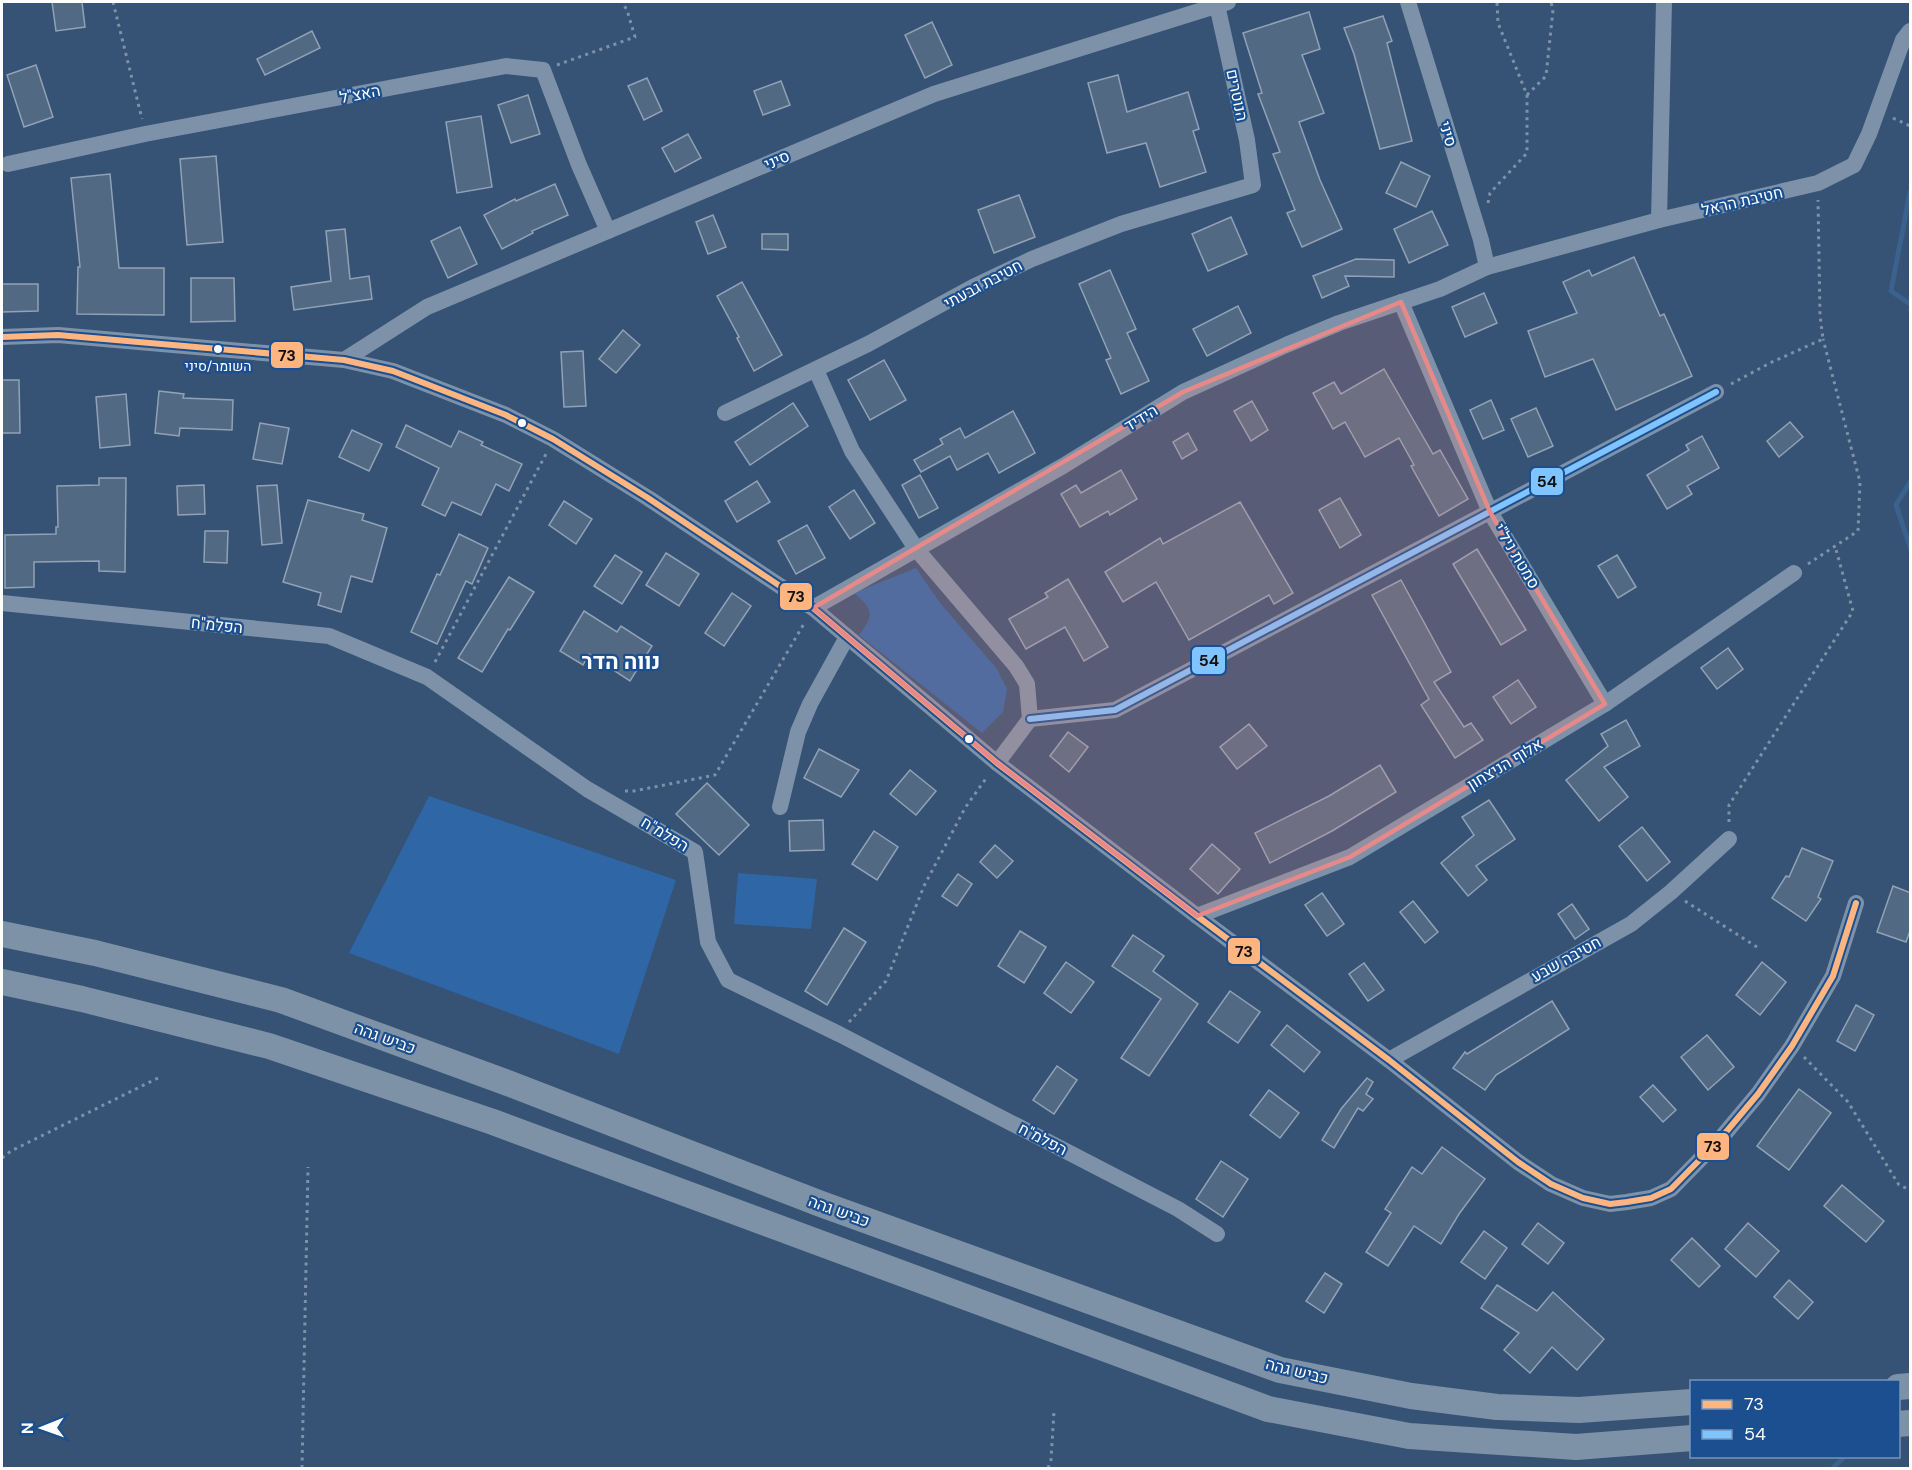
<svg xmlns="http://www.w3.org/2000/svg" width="1912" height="1470" font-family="'DM Sans',Heebo,sans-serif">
<rect width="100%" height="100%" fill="#365274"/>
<g fill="#2f66a5">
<path d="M916,568L940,603L997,669L1007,689L1003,712L982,733L859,635C875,615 873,609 854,593Z"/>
<path d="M429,796L676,880L619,1054L349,953Z"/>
<path d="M738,873L817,879L811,929L734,924Z"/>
</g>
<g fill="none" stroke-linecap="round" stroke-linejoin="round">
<g stroke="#3b618d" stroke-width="5">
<path d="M1910,192L1891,291L1910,304"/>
<path d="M1910,482L1896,505L1910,547"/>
<path d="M1833,1468L1845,1456"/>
</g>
</g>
<g fill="#526984" stroke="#92a2b6" stroke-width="1.5">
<path d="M52,2H82L85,27L56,31Z"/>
<path d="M1309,12L1320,49L1302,55L1324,113L1299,122L1320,180L1342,229L1302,247L1287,213L1295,210L1273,154L1280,152L1258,94L1262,93L1243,33Z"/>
<path d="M1383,16L1392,41L1387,43L1412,141L1380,149L1354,54L1344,28Z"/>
<path d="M932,22L952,65L925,78L905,35Z"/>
<path d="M312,31L320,48L265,75L257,59Z"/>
<path d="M36,65L53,117L24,127L7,75Z"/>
<path d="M1118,75L1127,112L1188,92L1199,129L1193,131L1206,172L1160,187L1146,143L1107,153L1088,83Z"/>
<path d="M647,78L662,111L644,120L628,86Z"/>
<path d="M781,81L790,105L763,115L754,91Z"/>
<path d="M528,95L540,134L511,143L498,105Z"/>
<path d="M481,116L492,187L457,193L446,122Z"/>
<path d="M688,134L701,158L675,172L662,148Z"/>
<path d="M216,156L223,242L187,245L180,159Z"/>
<path d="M1401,162L1430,176L1416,207L1386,193Z"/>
<path d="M110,174L119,268H164V315L77,314L78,267H80L71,178Z"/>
<path d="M555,184L568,215L532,231L533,233L502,249L484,215L515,199L516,201Z"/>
<path d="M1019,195L1035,237L994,253L978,210Z"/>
<path d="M1432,211L1448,245L1409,263L1394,229Z"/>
<path d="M713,215L726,247L708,254L696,222Z"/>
<path d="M1231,217L1247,254L1208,271L1192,234Z"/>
<path d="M460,227L477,264L448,278L431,241Z"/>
<path d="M345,229L350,279L369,276L372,299L294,310L291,287L331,281L326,231Z"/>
<path d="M762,234H788V250L762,249Z"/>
<path d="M1634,257L1660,316L1664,314L1692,376L1616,410L1593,359L1545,377L1528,331L1577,313L1563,282L1589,270L1592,276Z"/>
<path d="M1356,259L1394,260V277L1345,276L1349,286L1322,298L1313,276Z"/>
<path d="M1110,270L1136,329L1127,333L1149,381L1121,394L1106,360L1111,358L1079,284Z"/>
<path d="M191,278H234L235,321L191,322Z"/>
<path d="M742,282L782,355L754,371L737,338L739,337L717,296Z"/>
<path d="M2,284H38V311L2,312Z"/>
<path d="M1484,293L1497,323L1465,337L1452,307Z"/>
<path d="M1238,306L1251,333L1207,356L1193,329Z"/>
<path d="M623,330L640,345L616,373L599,359Z"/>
<path d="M583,351L586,406L564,407L561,352Z"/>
<path d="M884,360L906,400L870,420L848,380Z"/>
<path d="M1384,369L1433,454L1440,450L1468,499L1439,516L1411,466L1414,465L1399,438L1365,457L1345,422L1333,429L1313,393L1334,382L1341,394Z"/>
<path d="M2,380H19L20,433H2Z"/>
<path d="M159,391L184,394L183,398L233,400L232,430L180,428L179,436L155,433Z"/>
<path d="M126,394L130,445L100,448L96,397Z"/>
<path d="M1491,400L1504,430L1483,439L1470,410Z"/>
<path d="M1252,401L1268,430L1251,441L1234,411Z"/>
<path d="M793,403L808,426L750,465L735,442Z"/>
<path d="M1536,408L1553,446L1528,457L1511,419Z"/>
<path d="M1013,411L1035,453L999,473L988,453L957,470L950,456L921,472L914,460L943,444L940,439L960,428L965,438Z"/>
<path d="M1790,422L1803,437L1779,457L1767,441Z"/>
<path d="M260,423L289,428L282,464L253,459Z"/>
<path d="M406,425L451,447L459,431L483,442L481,445L522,464L509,491L496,484L481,515L452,502L445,516L422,505L439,468L396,447Z"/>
<path d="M352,430L382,444L369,471L339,457Z"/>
<path d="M1188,433L1197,450L1182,459L1173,442Z"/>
<path d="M1702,436L1719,468L1687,486L1692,494L1667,509L1647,475L1689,450L1686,445Z"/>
<path d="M1121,470L1137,499L1110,515L1108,511L1080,527L1061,494L1076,485L1081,493Z"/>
<path d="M920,475L938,508L919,518L902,485Z"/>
<path d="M99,478H126L125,572L99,571V561L34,562V587L5,588V535L56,534V527H58L57,486L99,485Z"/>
<path d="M757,481L770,502L737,522L725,501Z"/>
<path d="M204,485L205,514L178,515L177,486Z"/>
<path d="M277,485L282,543L262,545L257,486Z"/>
<path d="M854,490L875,523L850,539L829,507Z"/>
<path d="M1340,498L1361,535L1340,548L1319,510Z"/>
<path d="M308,500L364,514L362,520L387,528L372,582L351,576L341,612L318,605L321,593L283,582Z"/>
<path d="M564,501L592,519L576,544L549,525Z"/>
<path d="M1240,502L1293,593L1274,604L1269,595L1189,640L1156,582L1123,602L1105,572L1160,538L1163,544Z"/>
<path d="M807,525L825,558L796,574L778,541Z"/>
<path d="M205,531H228L227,563L204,562Z"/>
<path d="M459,534L488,548L472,584L466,581L437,644L411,632L437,574L440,575Z"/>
<path d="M1477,549L1526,630L1501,645L1453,564Z"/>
<path d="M666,553L699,574L679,606L646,585Z"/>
<path d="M615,555L642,572L622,604L594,586Z"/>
<path d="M1617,555L1636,587L1618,598L1598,566Z"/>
<path d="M509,577L534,592L510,630L508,629L482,672L458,658Z"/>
<path d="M1068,579L1108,647L1084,661L1065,627L1026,649L1009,619L1048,597L1045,593Z"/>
<path d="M1401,580L1451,672L1434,682L1464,727L1471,723L1483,740L1455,758L1421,705L1429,699L1372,595Z"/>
<path d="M732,593L751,606L724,646L705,633Z"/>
<path d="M584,611L617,632L621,626L652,646L630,681L589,654L583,665L560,651Z"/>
<path d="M1728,648L1743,669L1717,689L1701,668Z"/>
<path d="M1518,680L1536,707L1511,724L1493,697Z"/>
<path d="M1626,720L1640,746L1604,767L1628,797L1599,821L1566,780L1608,746L1601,734Z"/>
<path d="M1249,724L1267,746L1237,769L1220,747Z"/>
<path d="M1068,732L1088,747L1069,772L1050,756Z"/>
<path d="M819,749L859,770L841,797L804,778Z"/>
<path d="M1380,765L1396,792L1332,831L1270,863L1255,833L1329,796Z"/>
<path d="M910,770L936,791L916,815L890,794Z"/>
<path d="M707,783L749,825L719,855L676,814Z"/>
<path d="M1489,800L1515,839L1476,866L1487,880L1468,896L1441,863L1474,835L1462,817Z"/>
<path d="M823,820L824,850L790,851L789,821Z"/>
<path d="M1642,827L1670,862L1647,881L1619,846Z"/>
<path d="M874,831L898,847L877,880L852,864Z"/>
<path d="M1212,844L1240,869L1218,894L1190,869Z"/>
<path d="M995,845L1013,861L997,878L980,862Z"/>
<path d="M1802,848L1833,861L1818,897L1821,899L1806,921L1772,898L1786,876L1789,877Z"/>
<path d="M958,874L972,884L957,906L942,896Z"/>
<path d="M1893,886L1911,893V928L1906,942L1877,932Z"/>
<path d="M1322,893L1344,924L1327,936L1305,905Z"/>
<path d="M1413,901L1438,932L1425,943L1400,912Z"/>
<path d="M1572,904L1589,929L1575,939L1558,914Z"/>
<path d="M844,928L866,942L827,1005L805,991Z"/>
<path d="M1020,931L1046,947L1024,983L998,966Z"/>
<path d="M1133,935L1164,956L1153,971L1198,1004L1149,1076L1121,1058L1161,999L1112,966Z"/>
<path d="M1066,962L1094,982L1071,1013L1044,993Z"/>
<path d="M1762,962L1786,982L1760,1015L1736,995Z"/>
<path d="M1364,963L1384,990L1368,1001L1349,974Z"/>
<path d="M1230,991L1260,1012L1238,1043L1208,1022Z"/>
<path d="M1552,1001L1569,1029L1496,1075L1485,1090L1453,1068L1465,1052L1467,1054Z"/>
<path d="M1856,1005L1874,1015L1855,1051L1837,1041Z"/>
<path d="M1287,1025L1320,1052L1304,1072L1271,1045Z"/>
<path d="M1707,1035L1734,1067L1708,1090L1681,1057Z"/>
<path d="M1057,1066L1077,1080L1054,1114L1033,1100Z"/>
<path d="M1367,1078L1373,1082L1366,1094L1373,1099L1363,1111L1358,1108L1334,1148L1322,1140L1341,1109Z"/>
<path d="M1653,1085L1676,1110L1663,1122L1640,1097Z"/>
<path d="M1799,1089L1831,1113L1789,1170L1757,1146Z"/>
<path d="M1269,1090L1299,1113L1280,1138L1250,1115Z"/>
<path d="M1442,1147L1485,1179L1459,1214L1441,1244L1414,1226L1388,1266L1366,1252L1391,1213L1385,1209L1412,1167L1422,1174Z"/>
<path d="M1221,1161L1248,1179L1223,1217L1196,1199Z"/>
<path d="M1842,1185L1884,1221L1866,1242L1824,1206Z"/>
<path d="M1538,1223L1564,1243L1548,1264L1522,1244Z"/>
<path d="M1748,1223L1779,1251L1756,1277L1725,1249Z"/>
<path d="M1484,1231L1507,1248L1485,1279L1461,1262Z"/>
<path d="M1692,1238L1720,1266L1699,1287L1671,1260Z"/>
<path d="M1325,1273L1342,1284L1324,1313L1306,1301Z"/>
<path d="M1789,1280L1813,1302L1798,1319L1774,1297Z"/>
<path d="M1497,1285L1537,1311L1553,1292L1604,1339L1577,1370L1552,1347L1530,1373L1504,1350L1519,1333L1481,1308Z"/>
</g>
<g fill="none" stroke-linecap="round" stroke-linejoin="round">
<g stroke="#7d92a8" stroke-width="3" stroke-dasharray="3 4.5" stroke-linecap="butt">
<path d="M113,2L142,119"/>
<path d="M557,65L635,37L627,10L622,2"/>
<path d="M1527,95L1546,76L1553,10L1551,2"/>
<path d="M1893,118L1910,126"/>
<path d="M1488,203L1490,193L1527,153V95L1498,23L1497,2"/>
<path d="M1731,384L1770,363L1823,339L1820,315L1818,200"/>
<path d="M1808,564L1858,531L1860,482L1823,339"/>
<path d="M435,662L546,454"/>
<path d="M625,791H634L715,775L805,622"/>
<path d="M1729,822V805L1853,611L1835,546"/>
<path d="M1685,901L1760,949"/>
<path d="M849,1022L886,981L924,886L965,808L987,777"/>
<path d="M1804,1057L1848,1102L1899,1185L1910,1190"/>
<path d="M2,1158L11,1151L160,1077"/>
<path d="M302,1468L308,1167"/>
<path d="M1048,1468L1051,1460L1054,1411"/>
</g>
<g stroke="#7d92a8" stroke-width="16">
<path d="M1408,2L1481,240L1487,267"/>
<path d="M8,164L145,134L506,66L543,70L579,165L608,231"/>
<path d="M1659,220L1664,2"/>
<path d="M1401,302L1490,512L1605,704"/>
<path d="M2,337L58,335L344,360L393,371L506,415L553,439L648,498L813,608L997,763L1197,916L1389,1060L1518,1162L1551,1184L1583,1198L1610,1204L1627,1202L1651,1198L1671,1189L1721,1138L1758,1094L1792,1046L1833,976L1856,903"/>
<path d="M344,360L427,307L934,94L1228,2"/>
<path d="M816,370L852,451L917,550L1016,666L1027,684L1030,719L997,763"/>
<path d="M725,413L868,344L973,287L1032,259L1121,224L1253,185L1247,140L1217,5"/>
<path d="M2,603L329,636L427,677L587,789L695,852L708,942L728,980L839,1034L1178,1209L1217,1234"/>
<path d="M813,608L1063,466L1183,392L1286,345L1339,323L1440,289L1487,267L1659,220L1818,183L1854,165L1869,134L1903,40L1910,31"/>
<path d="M1030,719L1115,710L1716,392"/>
<path d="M780,807L798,732L810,704L847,637"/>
<path d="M1197,916L1350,857L1605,704L1794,573"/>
<path d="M1389,1060L1631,924L1671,892L1729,839"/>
</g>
<g stroke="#7e92a7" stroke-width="26">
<path d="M2,934L95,953L281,1000L505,1082L821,1204L1280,1370L1411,1396L1497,1407L1579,1410L1692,1402"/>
<path d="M2,982L82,999L269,1046L493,1122L1268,1409L1409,1436L1576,1447L1692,1438"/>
<path d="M1898,1387L1910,1386"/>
<path d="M1898,1424L1910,1423"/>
</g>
<g stroke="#1b4f8f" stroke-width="10">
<path id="bus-1" d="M2,337L58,335L344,360L393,371L506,415L553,439L648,498L813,608L997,763L1197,916L1389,1060L1518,1162L1551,1184L1583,1198L1610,1204L1627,1202L1651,1198L1671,1189L1721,1138L1758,1094L1792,1046L1833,976L1856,903"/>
</g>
<g stroke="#1b4f8f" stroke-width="10">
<path id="bus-2" d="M1030,719L1115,710L1716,392"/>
</g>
<use href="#bus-1" stroke="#ffb580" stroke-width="6"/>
<use href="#bus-2" stroke="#80c4ff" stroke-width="6"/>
</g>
<path fill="#e88989" fill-opacity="0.2" stroke="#e88989" stroke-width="4.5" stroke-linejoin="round" d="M1401,302L1490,512L1605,704L1350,857L1197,916L997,763L813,608L1183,392Z"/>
<g fill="#fff" stroke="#1b4f8f" stroke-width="2">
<circle cx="218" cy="349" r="5"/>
<circle cx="522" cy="423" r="5"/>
<circle cx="969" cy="739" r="5"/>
</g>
<g text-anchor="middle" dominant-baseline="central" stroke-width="4.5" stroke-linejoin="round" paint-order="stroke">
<g font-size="14" fill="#fff" stroke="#1b4f8f">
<text x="218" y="366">השומר/סיני</text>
</g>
<g font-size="16" fill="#fff" stroke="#1b4f8f">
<text transform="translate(360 94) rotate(-11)">האצ"ל</text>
<text transform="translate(1237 95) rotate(78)">הנוטרים</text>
<text transform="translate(1448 134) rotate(73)">סיני</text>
<text transform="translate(777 160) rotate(-23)">סיני</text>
<text transform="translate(1742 201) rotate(-13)">חטיבת הראל</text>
<text transform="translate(983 284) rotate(-28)">חטיבת גבעתי</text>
<text transform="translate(1141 418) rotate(-31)">הידיד</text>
<text transform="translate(1517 556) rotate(59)">סמטת ניל"י</text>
<text transform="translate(217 625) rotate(6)">הפלמ"ח</text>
<text transform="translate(1505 764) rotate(-31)">אלוף הניצחון</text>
<text transform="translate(665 834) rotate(31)">הפלמ"ח</text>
<text transform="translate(1566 959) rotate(-29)">חטיבה שבע</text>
<text transform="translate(385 1038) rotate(20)">כביש גהה</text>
<text transform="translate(1043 1139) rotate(27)">הפלמ"ח</text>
<text transform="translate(839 1211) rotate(20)">כביש גהה</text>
<text transform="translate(1297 1371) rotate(14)">כביש גהה</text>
</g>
<g font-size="22" font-weight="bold" fill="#fff" stroke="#1b4f8f">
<text x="621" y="661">נווה הדר</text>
</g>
</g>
<g stroke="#1b4f8f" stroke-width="2">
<rect x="270" y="341" width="34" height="28" rx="6" fill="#ffb580"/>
<rect x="1530" y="467" width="34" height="29" rx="6" fill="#80c4ff"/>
<rect x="779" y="582" width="34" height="29" rx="6" fill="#ffb580"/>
<rect x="1191" y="646" width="35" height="29" rx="6" fill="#80c4ff"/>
<rect x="1227" y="937" width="34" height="28" rx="6" fill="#ffb580"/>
<rect x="1696" y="1132" width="34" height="29" rx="6" fill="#ffb580"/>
</g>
<g font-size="16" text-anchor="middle" font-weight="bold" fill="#111">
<text x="287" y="361">73</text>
<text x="1547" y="487">54</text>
<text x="796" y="602">73</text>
<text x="1209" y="666">54</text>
<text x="1244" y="957">73</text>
<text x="1713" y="1152">73</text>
</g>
<rect width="1912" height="1470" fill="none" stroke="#ffffff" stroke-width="6"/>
<rect x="1690" y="1380" width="210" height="78" fill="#1b4f8f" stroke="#7695bc" stroke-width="1.5"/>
<rect x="1702" y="1400" width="30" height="9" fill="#ffb580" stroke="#7695bc" stroke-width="1.5"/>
<text x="1744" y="1410" font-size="18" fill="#ffffff">73</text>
<rect x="1702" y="1430" width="30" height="9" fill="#80c4ff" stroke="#7695bc" stroke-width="1.5"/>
<text x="1744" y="1440" font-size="18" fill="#ffffff">54</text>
<g transform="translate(42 1428) rotate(269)" stroke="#1b4f8f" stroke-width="4.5" paint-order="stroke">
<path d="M0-4.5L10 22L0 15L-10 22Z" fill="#ffffff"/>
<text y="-9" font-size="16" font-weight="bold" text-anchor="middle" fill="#ffffff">N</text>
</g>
</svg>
